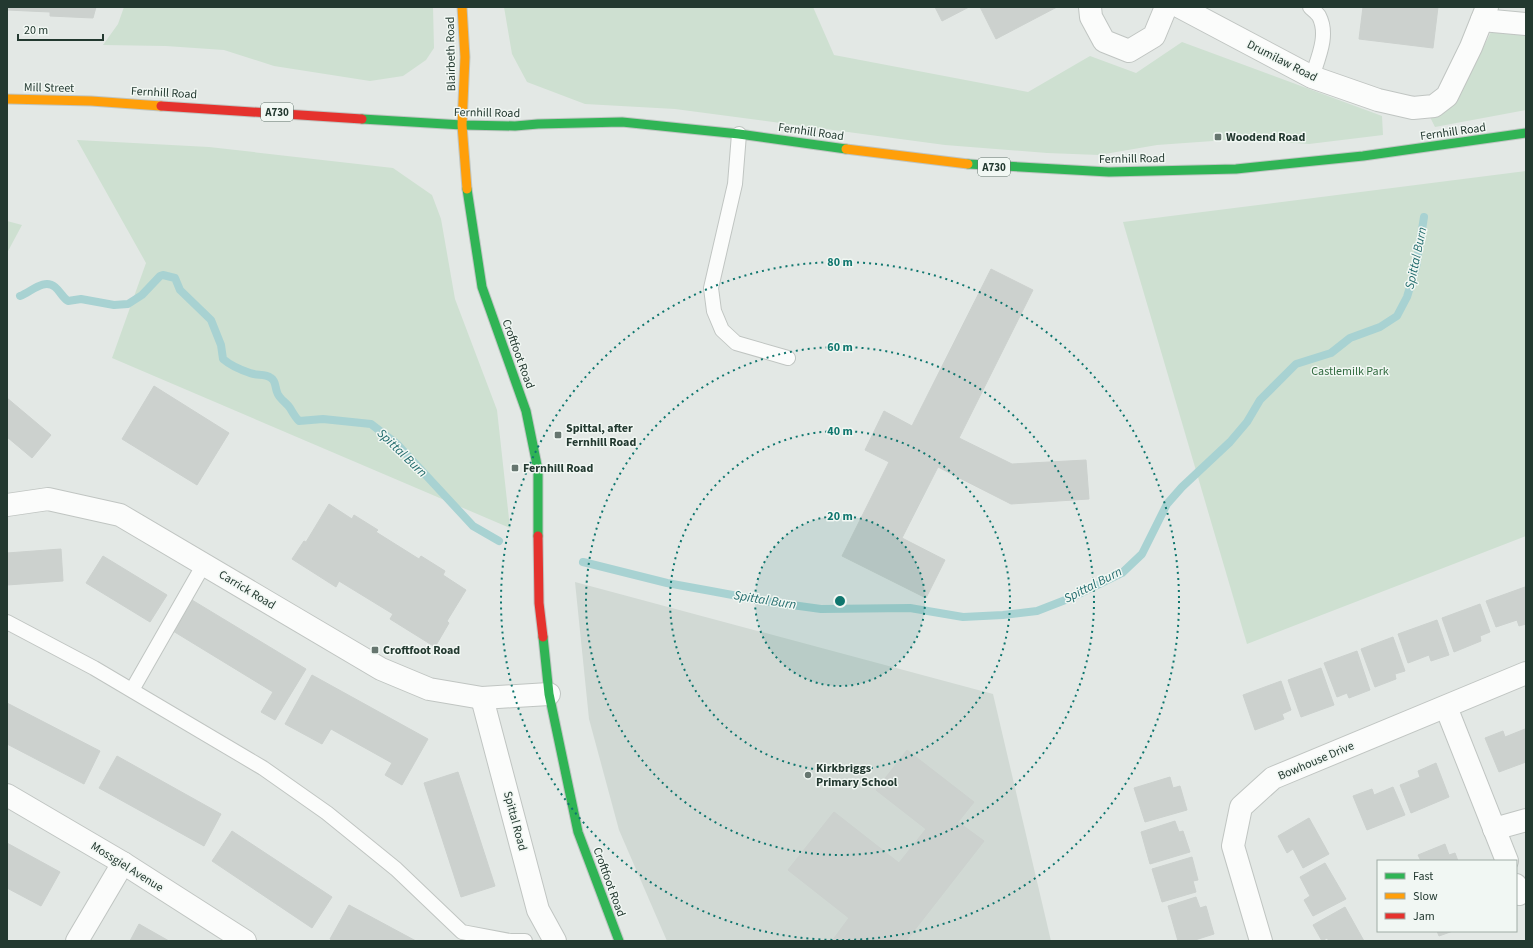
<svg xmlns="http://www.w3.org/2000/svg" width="1533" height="948" font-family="'Source Sans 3',sans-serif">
<rect width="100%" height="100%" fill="#e3e8e5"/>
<path fill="#d1d9d4" d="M575,582L993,694L1051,941H667L619,830L589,719Z"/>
<g fill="#cee0d1">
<path d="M124,7H433L434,48L426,60L403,76L370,81L274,66L224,50L166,46L103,45L118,24Z"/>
<path d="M504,7H813L834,55L1028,92L1090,56L1136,73L1182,42L1382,116L1383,135L1309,144L1241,139L1157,145L1099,155L1047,153L945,145L675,109L585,104L527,82L512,54Z"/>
<path d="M1526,28V110L1435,127L1430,117L1449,107L1467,80L1491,32Z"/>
<path d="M77,140L209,147L393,168L432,195L441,219L455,299L497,410L510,528L112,358L146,263Z"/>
<path d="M1526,171V536L1247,644L1123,222Z"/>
<path d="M7,221L22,225L7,253Z"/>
</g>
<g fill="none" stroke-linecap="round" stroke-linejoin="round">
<g stroke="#a8d2d2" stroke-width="8">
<path d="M20,296C31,292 44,278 55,287C60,291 62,297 68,301L81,299L114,305L128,304L142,295L160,276L163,275L175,278L180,290L211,320L221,345L223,359C230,365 241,370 250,373C257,376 265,373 271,378C276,381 275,387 277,392C279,399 286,402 290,408C293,413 295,417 299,421L323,419L371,424L397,444L473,526L499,541"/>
<path d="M583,562L667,583L711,591L770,602L821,609L910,608L963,617L1003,615L1037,611L1073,597L1122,573L1142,554L1167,504L1182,487L1230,442L1247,422L1260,400L1296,364L1331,353L1350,338L1380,327L1397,316L1407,297L1416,267L1424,217"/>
</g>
</g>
<g fill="#ccd1ce" stroke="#ccd1ce">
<path d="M7,7H96L93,18L50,16V12L7,10Z"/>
<path d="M935,7H969L942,21Z"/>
<path d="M980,7H1057L996,39Z"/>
<path d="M1363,7H1438L1433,48L1359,39Z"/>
<path d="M991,269L1033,290L959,438L1012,464L1086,460L1089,499L1011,504L938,467L902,538L945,560L926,598L842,556L889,462L865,450L884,411L912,426Z"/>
<path d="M154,386L229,433L197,485L122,439Z"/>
<path d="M7,398L51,435L32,458L7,437Z"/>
<path d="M329,504L352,519L354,515L378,530L376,532L419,559L421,556L445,571L443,575L466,590L447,621L449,623L435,647L390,619L393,614L339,581L336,587L292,559L304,541L306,542Z"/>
<path d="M61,549L63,581L7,585V553Z"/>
<path d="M103,556L167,595L150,622L86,583Z"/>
<path d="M1525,587L1526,624L1519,626L1517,620L1496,627L1486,601Z"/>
<path d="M192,600L306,669L275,720L261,712L273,692L173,631Z"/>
<path d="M1480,604L1490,632L1480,636L1481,641L1454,652L1442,618Z"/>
<path d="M1437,620L1449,655L1431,661L1429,655L1408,663L1398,634Z"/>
<path d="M1393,637L1405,671L1395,674L1396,679L1375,687L1361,649Z"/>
<path d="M1357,651L1370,690L1349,698L1347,693L1337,697L1324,663Z"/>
<path d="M1321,668L1334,705L1301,717L1288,680Z"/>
<path d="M312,675L428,739L402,785L385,775L392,763L331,729L322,744L285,724Z"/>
<path d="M1281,681L1291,710L1282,714L1284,719L1255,730L1243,695Z"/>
<path d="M7,703L100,751L84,784L7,744Z"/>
<path d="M1525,729L1526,762L1499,772L1485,738L1503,731L1505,737Z"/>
<path d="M907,750L974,802L958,822L984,841L906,941H832L849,918L788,870L834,812L899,863L926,829L876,790Z"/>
<path d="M117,756L221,814L204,846L99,788Z"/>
<path d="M1436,763L1449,797L1411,813L1400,785L1420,777L1418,771Z"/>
<path d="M458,772L495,886L461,897L424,783Z"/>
<path d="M1170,777L1173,788L1180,786L1187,810L1145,822L1134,788Z"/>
<path d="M1393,787L1405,815L1367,830L1353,796L1372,789L1374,795Z"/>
<path d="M1309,818L1329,854L1303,868L1293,849L1287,853L1278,836Z"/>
<path d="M1175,821L1179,832L1183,831L1190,852L1150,864L1141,832Z"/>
<path d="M232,831L332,897L312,928L212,861Z"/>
<path d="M7,843L60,872L41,906L7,888Z"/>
<path d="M1445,844L1449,855L1455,853L1458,861H1421L1418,855Z"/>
<path d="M1192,857L1198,880L1193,881L1196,892L1162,902L1152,869Z"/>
<path d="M1325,863L1346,899L1313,916L1304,900L1310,896L1300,877Z"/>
<path d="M1196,897L1200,908L1206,906L1214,934L1192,941H1178L1168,906Z"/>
<path d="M349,905L416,941H333L330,939Z"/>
<path d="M1345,907L1364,941H1329L1327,938L1322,941L1313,925Z"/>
<path d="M139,924L169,941H130Z"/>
<path d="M1437,931H1453L1439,936Z"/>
</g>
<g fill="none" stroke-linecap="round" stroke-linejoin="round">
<g stroke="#c0c5c2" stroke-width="16">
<g id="lane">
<path d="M1310,7C1313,10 1317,13 1319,16C1329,35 1318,58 1312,77"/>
<path d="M739,134L735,184L711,288L714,311L722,330L736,343L788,358"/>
<path d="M7,622L94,668L263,768L327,813L396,869L462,932L510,941H525"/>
<path d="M132,690L204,564"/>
</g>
</g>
<g stroke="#c0c5c2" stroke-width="24">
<g id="street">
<path d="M1090,7L1091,17L1104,41L1129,51L1154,36L1166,7"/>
<path d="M1180,7L1312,77L1378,100L1413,108L1434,106L1447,96L1471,47L1487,7"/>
<path d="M1482,20L1526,24"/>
<path d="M7,505L48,499L120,515L381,669L429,689L482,698L549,694"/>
<path d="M482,698L538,910L555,941"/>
<path d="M1446,707L1507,861"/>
<path d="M7,795L123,863L245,941"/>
<path d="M1494,829L1526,820"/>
<path d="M1516,885L1519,894"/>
<path d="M77,941L123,863"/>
<path d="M1261,941L1233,846L1241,807L1273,778L1526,673"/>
</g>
</g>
<g stroke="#bfc5c2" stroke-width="11">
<g id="fast">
<path d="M362,119L462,125L515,126L538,124L622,122L739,134L846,149"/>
<path d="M968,164L1109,172L1236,169L1363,156L1526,133"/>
<path d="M467,189L482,287L526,411L538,470V536"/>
<path d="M543,637L549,694L578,832L619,941"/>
</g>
</g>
<g stroke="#bfc5c2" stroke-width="11">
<g id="slow">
<path d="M462,7L465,57L462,125L467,189"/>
<path d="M7,99L91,101L161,106"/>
<path d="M846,149L968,164"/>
</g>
</g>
<g stroke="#bfc5c2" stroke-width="11">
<g id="jam">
<path d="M161,106L362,119"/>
<path d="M538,536L539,603L543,637"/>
</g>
</g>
<use href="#lane" stroke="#fbfcfb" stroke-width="14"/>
<use href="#street" stroke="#fbfcfb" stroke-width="22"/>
<use href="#fast" stroke="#30b455" stroke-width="9"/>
<use href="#slow" stroke="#ff9f0a" stroke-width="9"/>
<use href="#jam" stroke="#e5322d" stroke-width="9"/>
</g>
<circle cx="840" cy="601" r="85" fill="#0f766e" fill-opacity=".12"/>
<g fill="none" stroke="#0f766e" stroke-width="2" stroke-dasharray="2 4">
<circle cx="840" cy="601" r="85"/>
<circle cx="840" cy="601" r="170"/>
<circle cx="840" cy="601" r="254"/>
<circle cx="840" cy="601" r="339"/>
</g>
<g fill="#66766f" stroke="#f1f7f3" stroke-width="1.5">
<rect x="1214" y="133" width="8" height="8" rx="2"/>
<rect x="554" y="431" width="8" height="8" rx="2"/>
<rect x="511" y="464" width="8" height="8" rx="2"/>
<rect x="371" y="646" width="8" height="8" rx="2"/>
<circle cx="808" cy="775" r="4"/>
</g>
<g text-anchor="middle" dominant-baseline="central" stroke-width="3" stroke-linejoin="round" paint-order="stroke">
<g fill="#f1f7f3" stroke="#61726a" stroke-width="1">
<rect x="261" y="103" width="32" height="18" rx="3"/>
<rect x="978" y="158" width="32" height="18" rx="3"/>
</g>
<g font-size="11" font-weight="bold" fill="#233930">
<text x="277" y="112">A730</text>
<text x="994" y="167">A730</text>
</g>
<g font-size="12" fill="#233930" stroke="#f1f7f3">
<text transform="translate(451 54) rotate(-91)">Blairbeth Road</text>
<text transform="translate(1282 61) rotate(27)">Drumilaw Road</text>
<text transform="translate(49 88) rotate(1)">Mill Street</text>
<text transform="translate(164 93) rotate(3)">Fernhill Road</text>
<text transform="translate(487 113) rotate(1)">Fernhill Road</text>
<text transform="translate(811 132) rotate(8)">Fernhill Road</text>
<text transform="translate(1453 132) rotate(-8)">Fernhill Road</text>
<text transform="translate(1132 159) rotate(-1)">Fernhill Road</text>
<text transform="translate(518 354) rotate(70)">Croftfoot Road</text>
<text transform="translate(247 590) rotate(31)">Carrick Road</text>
<text transform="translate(1316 761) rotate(-23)">Bowhouse Drive</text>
<text transform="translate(515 821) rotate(75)">Spittal Road</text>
<text transform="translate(127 867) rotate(32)">Mossgiel Avenue</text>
<text transform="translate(609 882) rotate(70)">Croftfoot Road</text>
</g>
<g font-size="12" font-weight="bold" fill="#233930" stroke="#f1f7f3" text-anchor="start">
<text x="1226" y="137">Woodend Road</text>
<text x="566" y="428">Spittal, after<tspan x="566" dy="14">Fernhill Road</tspan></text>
<text x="523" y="468">Fernhill Road</text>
<text x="383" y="650">Croftfoot Road</text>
<text x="816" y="768">Kirkbriggs<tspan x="816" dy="14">Primary School</tspan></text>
</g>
<g font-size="12" fill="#326b40" stroke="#f1f7f3">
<text x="1350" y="371">Castlemilk Park</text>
</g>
<g font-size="13" font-style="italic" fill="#246d6e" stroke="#f1f7f3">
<text transform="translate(1416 258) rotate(-78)">Spittal Burn</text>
<text transform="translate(402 453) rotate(44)">Spittal Burn</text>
<text transform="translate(1093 585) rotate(-27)">Spittal Burn</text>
<text transform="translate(765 600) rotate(9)">Spittal Burn</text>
</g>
</g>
<circle cx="840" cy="601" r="6" fill="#0f766e" stroke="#f1f7f3" stroke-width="2"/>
<g font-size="12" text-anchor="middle" font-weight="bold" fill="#0f766e" stroke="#f1f7f3" stroke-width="3" stroke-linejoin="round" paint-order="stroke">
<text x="840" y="266">80 m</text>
<text x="840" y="351">60 m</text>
<text x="840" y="435">40 m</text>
<text x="840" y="520">20 m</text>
</g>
<rect width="1533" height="948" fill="none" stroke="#233930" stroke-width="16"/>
<rect x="1377" y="860" width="140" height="72" fill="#f1f7f3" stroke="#9faba5"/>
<rect x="1385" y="873" width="20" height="6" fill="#30b455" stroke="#9faba5"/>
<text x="1413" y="880" font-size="12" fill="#233930">Fast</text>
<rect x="1385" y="893" width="20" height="6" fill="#ff9f0a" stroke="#9faba5"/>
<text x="1413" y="900" font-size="12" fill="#233930">Slow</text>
<rect x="1385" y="913" width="20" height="6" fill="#e5322d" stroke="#9faba5"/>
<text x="1413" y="920" font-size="12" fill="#233930">Jam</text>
<path d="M18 34v6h85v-6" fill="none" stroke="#233930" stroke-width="2"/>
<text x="24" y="34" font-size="12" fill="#233930" stroke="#f1f7f3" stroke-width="3" paint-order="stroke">20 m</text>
</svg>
